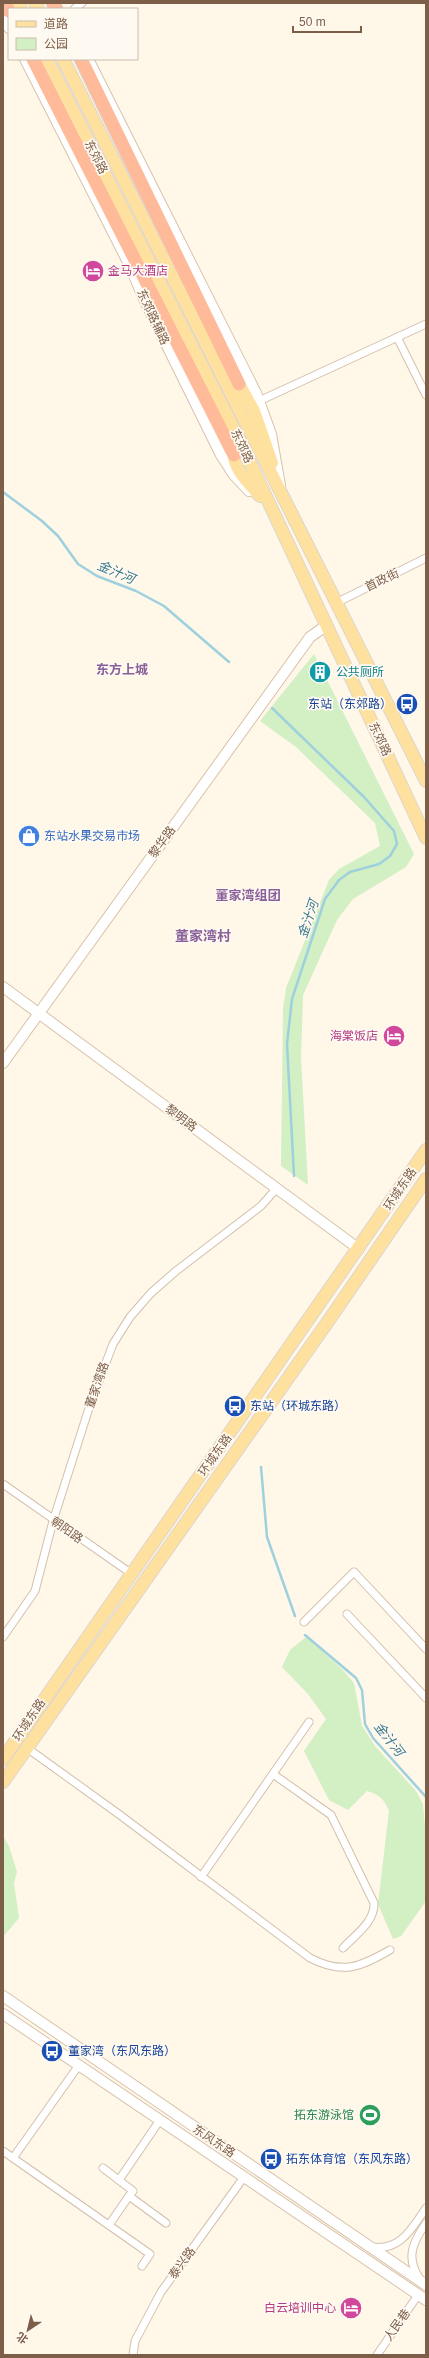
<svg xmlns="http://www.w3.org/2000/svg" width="429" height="2358" font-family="Arial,'Noto Sans SC',sans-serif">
<rect width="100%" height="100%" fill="#fff7e8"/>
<g fill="#d3efc4">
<path d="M314,654L414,854L406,867L353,899L337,920L303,995L301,1058L308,1185L281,1166L283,1009L286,988L329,880L339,869L380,846L375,823L296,747L260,721Z"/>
<path d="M306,1637L342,1669L354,1683L362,1726L375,1746L416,1791L423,1804L426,1837V1901L401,1936L393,1939L378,1904L389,1811C384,1799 380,1795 367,1791L348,1810L329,1800L304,1751L326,1719L308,1694L282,1667L290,1650Z"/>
<path d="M3,1836L9,1846L17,1872L14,1883L19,1918L3,1937Z"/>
</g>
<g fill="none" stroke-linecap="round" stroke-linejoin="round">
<g stroke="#9ed0de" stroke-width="2.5">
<path d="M3,492L42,521L58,536L78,564L97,576L136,591L164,606L229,662"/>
<path d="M272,708L364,797L394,831L397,844L390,856L379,864L350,872L339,880L325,899L292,999L287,1044L294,1176"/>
<path d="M261,1467L267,1537L295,1616"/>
<path d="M305,1635L356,1678L362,1690L365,1724L373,1738L426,1797"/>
</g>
<g stroke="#d3c0ac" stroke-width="9">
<g id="street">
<path d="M74,9L82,3"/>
<path d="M397,337L426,395"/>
<path d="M259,401L426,324"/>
<path d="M338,602L426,558"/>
<path d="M3,1484L132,1574"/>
<path d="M347,1614L426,1698"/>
<path d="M304,1622L354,1572L426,1649"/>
<path d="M3,1637L35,1591L53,1521L90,1405L113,1344L130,1317L151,1293L176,1271L261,1206L276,1189"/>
<path d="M27,1748L120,1815L310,1958C343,1975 360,1967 390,1950"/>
<path d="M273,1774L331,1815L374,1903C375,1922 355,1935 343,1948"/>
<path d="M201,1877L309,1722"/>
<path d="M79,2065L13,2158L150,2254L142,2266"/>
<path d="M3,2151L13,2158"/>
<path d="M103,2168L133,2191L129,2196L166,2223"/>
<path d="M119,2180L160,2120"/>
<path d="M109,2225L129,2196"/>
<path d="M372,2247C401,2251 412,2228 426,2208"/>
<path d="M420,2279C405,2258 413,2242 426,2223"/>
<path d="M133,2355L135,2341L161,2292L244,2177"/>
<path d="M377,2355L418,2295"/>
</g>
</g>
<g stroke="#d9c2ab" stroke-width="12">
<g id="secondary">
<path d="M3,16L9,28"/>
<path d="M25,59L130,266L144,299L221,455L234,475L249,491"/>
<path d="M88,59L256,393L271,434L280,485"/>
<path d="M3,987L359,1249"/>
<path d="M3,1063L310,637L327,625"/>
<path d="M3,1996L426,2285"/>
<path d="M3,2014L426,2300"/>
</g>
</g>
<g stroke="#ddd5cf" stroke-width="14">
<g id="primary">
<path d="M18,3L21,9"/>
<path d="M35,3L38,9"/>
<path d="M47,59L240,441L426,838"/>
<path d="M63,59L426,781"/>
<path d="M239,384L254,411L272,463"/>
<path d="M234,455C233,469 252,486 260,496"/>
<path d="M3,1759L426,1150"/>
<path d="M3,1782L329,1320L426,1179"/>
</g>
</g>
<g stroke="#ddd5cf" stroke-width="15">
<g id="highway">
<path d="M5,3L9,11"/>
<path d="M53,3L56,9"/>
<path d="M33,59L234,455"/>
<path d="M81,59L239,384"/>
</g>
</g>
<use href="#street" stroke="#fff" stroke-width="7"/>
<use href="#secondary" stroke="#fff" stroke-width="10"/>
<use href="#primary" stroke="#ffe19f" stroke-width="12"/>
<use href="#highway" stroke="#ffba99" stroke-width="13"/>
</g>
<defs>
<g id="hotel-disc" transform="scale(1.15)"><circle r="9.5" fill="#d1479c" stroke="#fffaf1"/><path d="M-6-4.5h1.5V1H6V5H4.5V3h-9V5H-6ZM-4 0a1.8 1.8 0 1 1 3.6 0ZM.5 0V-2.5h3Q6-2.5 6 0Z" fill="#fff"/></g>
<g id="building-disc" transform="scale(1.15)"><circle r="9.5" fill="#0f9aa8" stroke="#fffaf1"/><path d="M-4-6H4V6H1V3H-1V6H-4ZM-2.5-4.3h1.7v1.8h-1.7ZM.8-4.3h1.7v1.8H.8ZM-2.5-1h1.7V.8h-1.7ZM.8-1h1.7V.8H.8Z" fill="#fff"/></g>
<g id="bus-disc" transform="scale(1.15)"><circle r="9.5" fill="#1a4fb4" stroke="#fffaf1"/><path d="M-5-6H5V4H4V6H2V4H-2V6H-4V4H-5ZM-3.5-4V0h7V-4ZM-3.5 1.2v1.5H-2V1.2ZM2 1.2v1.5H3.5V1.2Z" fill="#fff"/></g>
<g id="shop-disc" transform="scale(1.15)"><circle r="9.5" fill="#3f7fe0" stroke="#fffaf1"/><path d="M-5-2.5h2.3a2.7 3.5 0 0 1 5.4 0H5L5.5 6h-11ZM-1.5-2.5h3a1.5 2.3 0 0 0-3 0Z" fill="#fff"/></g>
<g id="stadium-disc" transform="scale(1.15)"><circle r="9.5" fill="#2e9e5b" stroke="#fffaf1"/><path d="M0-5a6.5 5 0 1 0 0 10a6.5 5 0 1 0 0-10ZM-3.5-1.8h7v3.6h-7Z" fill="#fff"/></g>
</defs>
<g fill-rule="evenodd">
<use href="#hotel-disc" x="93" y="271"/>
<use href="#building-disc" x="320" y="672"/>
<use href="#bus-disc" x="407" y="704"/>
<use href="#shop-disc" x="29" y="836"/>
<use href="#hotel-disc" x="394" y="1036"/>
<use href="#bus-disc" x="235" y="1406"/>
<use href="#bus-disc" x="52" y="2051"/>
<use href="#stadium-disc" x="370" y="2115"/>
<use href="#bus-disc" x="271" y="2159"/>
<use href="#hotel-disc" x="351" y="2308"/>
</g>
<g text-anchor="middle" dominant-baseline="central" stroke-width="3.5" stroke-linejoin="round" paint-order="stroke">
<g font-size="12" fill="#7d5e48" stroke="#fffaf1">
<text transform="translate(96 157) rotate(63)">东郊路</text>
<text transform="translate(153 317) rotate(65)">东郊路辅路</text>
<text transform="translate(242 446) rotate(65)">东郊路</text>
<text transform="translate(382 580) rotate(-26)">首政街</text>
<text transform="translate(380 739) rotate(65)">东郊路</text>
<text transform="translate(162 842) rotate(-54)">黎华路</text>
<text transform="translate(181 1118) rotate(37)">黎明路</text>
<text transform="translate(400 1189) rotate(-56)">环城东路</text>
<text transform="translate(97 1385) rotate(-71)">董家湾路</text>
<text transform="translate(215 1455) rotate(-55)">环城东路</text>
<text transform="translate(67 1530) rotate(35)">朝阳路</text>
<text transform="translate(29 1720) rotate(-56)">环城东路</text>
<text transform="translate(214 2141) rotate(34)">东风东路</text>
<text transform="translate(182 2263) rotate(-54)">泰兴路</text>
<text transform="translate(397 2325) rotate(-55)">人民巷</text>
</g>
<g font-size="12" fill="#b23c85" stroke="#fffaf1" text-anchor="end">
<text x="108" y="271" text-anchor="start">金马大酒店</text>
<text x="378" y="1036">海棠饭店</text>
<text x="336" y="2308">白云培训中心</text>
</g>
<g font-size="12" fill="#0d838f" stroke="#fffaf1" text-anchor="start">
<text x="336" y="672">公共厕所</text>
</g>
<g font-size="12" fill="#164399" stroke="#fffaf1" text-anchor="start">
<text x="392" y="704" text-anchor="end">东站（东郊路）</text>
<text x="250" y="1406">东站（环城东路）</text>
<text x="68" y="2051">董家湾（东风东路）</text>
<text x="286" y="2159">拓东体育馆（东风东路）</text>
</g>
<g font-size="12" fill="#366cbe" stroke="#fffaf1" text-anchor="start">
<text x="44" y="836">东站水果交易市场</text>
</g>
<g font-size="12" fill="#27864d" stroke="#fffaf1" text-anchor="end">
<text x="354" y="2115">拓东游泳馆</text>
</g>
<g font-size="13" font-style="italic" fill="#3b798b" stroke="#fffaf1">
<text transform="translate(116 572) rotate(23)">金汁河</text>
<text transform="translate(308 919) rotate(-71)">金汁河</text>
<text transform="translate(389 1739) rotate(52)">金汁河</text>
</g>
<g font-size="13" font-weight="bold" fill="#896099" stroke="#fffaf1">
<text x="122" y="669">东方上城</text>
<text x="248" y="895">董家湾组团</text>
</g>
<g font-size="14" font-weight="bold" fill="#896099" stroke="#fffaf1">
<text x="203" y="936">董家湾村</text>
</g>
</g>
<rect width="429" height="2358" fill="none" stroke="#7d5e48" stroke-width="8"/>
<rect x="8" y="8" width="130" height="52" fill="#fffaf1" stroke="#cbbcad"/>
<rect x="16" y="21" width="20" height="6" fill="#ffe19f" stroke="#cbbcad"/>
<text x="44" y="28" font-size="12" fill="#7d5e48">道路</text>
<rect x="16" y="38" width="20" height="12" fill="#d3efc4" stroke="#cbbcad"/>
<text x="44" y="48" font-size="12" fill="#7d5e48">公园</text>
<g transform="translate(28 2330) rotate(215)" stroke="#fffaf1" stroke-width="3" paint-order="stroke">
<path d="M0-3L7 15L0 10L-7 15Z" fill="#7d5e48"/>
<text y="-6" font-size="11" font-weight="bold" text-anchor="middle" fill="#7d5e48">北</text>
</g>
<path d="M293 26v6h68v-6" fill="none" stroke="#7d5e48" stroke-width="2"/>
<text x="299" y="26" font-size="12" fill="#7d5e48" stroke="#fffaf1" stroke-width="3" paint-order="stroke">50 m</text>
</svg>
